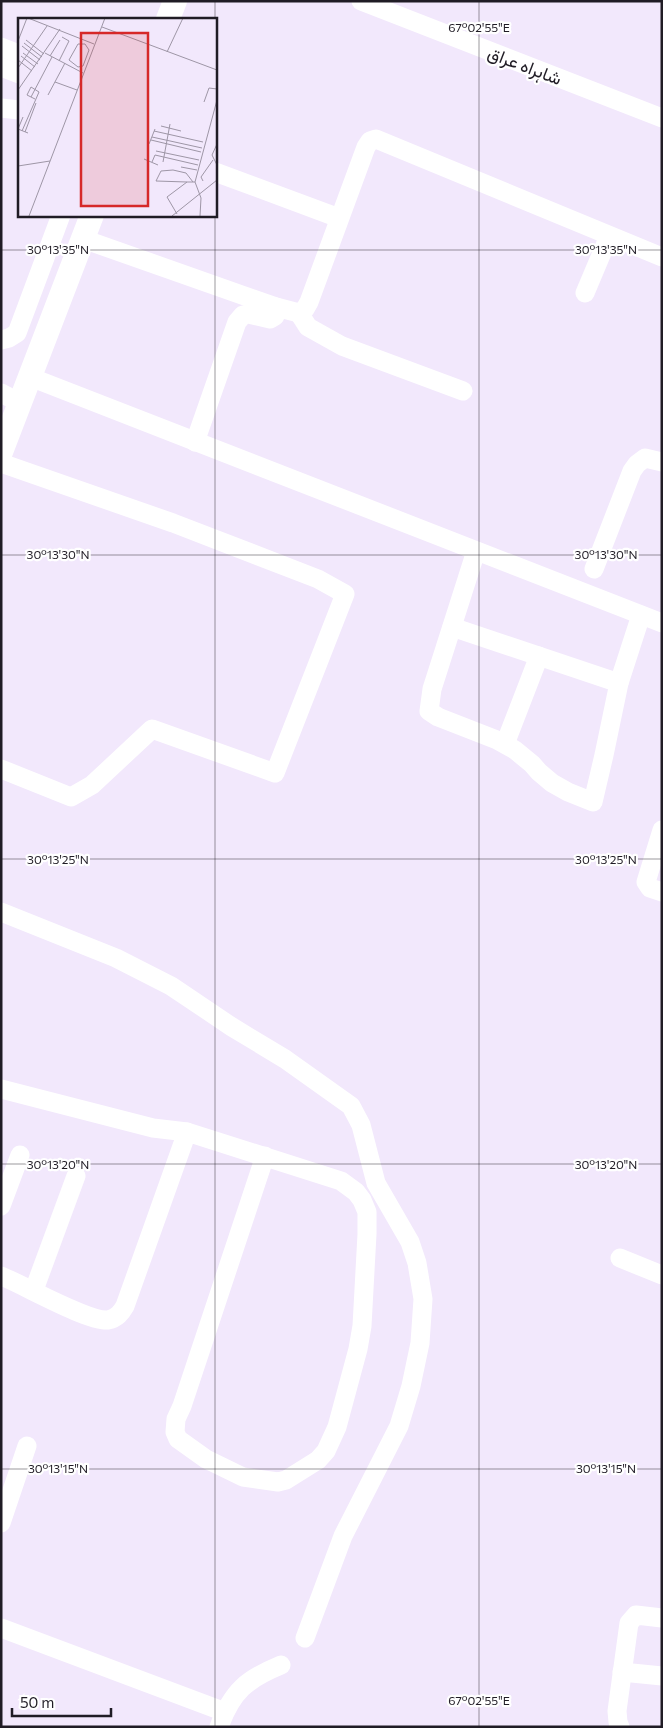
<svg xmlns="http://www.w3.org/2000/svg" width="663" height="1728" font-family="Commissioner,Vazirmatn,sans-serif">
<rect width="100%" height="100%" fill="#f2e8fc"/>
<g fill="none" stroke-linecap="round" stroke-linejoin="round">
<g stroke="#fff" stroke-width="19">
<path d="M361,1L662,118"/>
<path d="M1,47L19,54"/>
<path d="M1,67L19,74"/>
<path d="M1,108L19,110"/>
<path d="M215,172L339,218"/>
<path d="M83,239L276,307L299,313L305,309L309,302L366,147L370,141L376,139L662,257"/>
<path d="M585,293L609,236"/>
<path d="M299,313L308,327L342,346L463,391"/>
<path d="M1,340L9,338L17,333L61,215"/>
<path d="M30,377L662,623"/>
<path d="M1,393L20,403"/>
<path d="M195,442L237,322L243,315L248,314L270,319L275,316L276,307"/>
<path d="M1,463L173,523L318,579L345,594L275,773L152,729L92,785L71,797L1,769"/>
<path d="M476,551L432,689L429,711L438,717L497,740L515,750L532,764L539,772L552,783L568,792L593,802L604,755L619,683L641,615"/>
<path d="M594,569L632,471L637,464L645,458L662,462"/>
<path d="M452,627L619,683"/>
<path d="M505,744L539,656"/>
<path d="M662,830L646,882L650,888L662,892"/>
<path d="M1,912L116,958L171,986L232,1027L285,1059L351,1106L361,1125L376,1183L410,1242L417,1263L423,1299L420,1343L411,1386L399,1426L343,1536L305,1638"/>
<path d="M1,1089L153,1128L187,1132L341,1181L356,1192L362,1200L367,1212V1234L362,1326L358,1349L337,1427L326,1451L318,1460L286,1480L278,1482L243,1477L206,1459L178,1439L175,1432L176,1419L182,1406L265,1156"/>
<path d="M1,1206L20,1155"/>
<path d="M620,1258L662,1275"/>
<path d="M1,1276C24,1285 88,1322 108,1320C117,1318 121,1313 125,1306L187,1132"/>
<path d="M34,1290L76,1176"/>
<path d="M1,1523L27,1446"/>
<path d="M1,1628L225,1712"/>
<path d="M622,1672L662,1676"/>
<path d="M219,1727C232,1691 247,1679 281,1665"/>
<path d="M620,1727L618,1722L617,1711L629,1623L636,1615L662,1618"/>
</g>
<g stroke="#fff" stroke-width="24">
<path d="M168,19L175,1"/>
<path d="M1,452L92,215"/>
</g>
</g>
<path fill="none" stroke="#201c25" stroke-width="1" stroke-opacity="0.45" d="M215,1V19M479,1V1727M215,215V1727M1,250H662M1,555H662M1,859H662M1,1164H662M1,1469H662"/>
<g text-anchor="middle" dominant-baseline="central" stroke-width="4.5" stroke-linejoin="round" paint-order="stroke">
<g font-size="18" fill="#201c25" stroke="#fff">
<text transform="translate(525 65) rotate(21)">شاہراہ عراق</text>
</g>
</g>
<g transform="translate(18 18)">
<rect width="199" height="199" fill="#f2e8fc"/>
<path fill="none" stroke="#9e96a6" stroke-width="1" d="M10,0L76,26M84,9L199,52M8,22L26,36M0,23L9,0M6,25L24,39M60,26H67L71,32L65,48L60,49L51,42ZM4,28L22,42M149,34L165,0M5,35L20,46M27,35L65,55M3,38L17,49M32,38L42,22M0,42L14,53M41,43L51,23L44,19M0,50L29,8M37,64L59,72M0,72L42,11M30,77L47,45M13,79L34,39M186,84L191,70L199,71M5,99L0,111L10,115M143,108L163,113M4,113L21,74L13,69L9,77L17,81M136,113L185,124M7,114L18,85M134,119L184,130M133,122L183,134M131,126L137,111M199,126L194,137L199,147M138,133L181,142M126,141L140,147M134,144L137,137L180,147M145,144L152,106M0,148L32,143M163,149L179,152M185,163L183,159L195,142M175,164L168,155L155,152L143,153L138,163L169,164H177M159,196L149,179L169,164M11,198L87,0M154,198L199,162M182,198L183,180L177,164L199,82"/>
<path fill="#d62828" fill-opacity="0.15" stroke="#d62828" stroke-width="2.5" d="M63,15H130V188H63Z"/>
<rect width="199" height="199" fill="none" stroke="#201c25" stroke-width="2.5"/>
</g>
<g font-size="12" text-anchor="middle" fill="#201c25" stroke="#fff" stroke-width="4.5" stroke-linejoin="round" paint-order="stroke">
<text x="479" y="32">67°02'55"E</text>
<text x="58" y="254">30°13'35"N</text>
<text x="606" y="254">30°13'35"N</text>
<text x="58" y="559">30°13'30"N</text>
<text x="606" y="559">30°13'30"N</text>
<text x="58" y="864">30°13'25"N</text>
<text x="606" y="864">30°13'25"N</text>
<text x="58" y="1169">30°13'20"N</text>
<text x="606" y="1169">30°13'20"N</text>
<text x="58" y="1473">30°13'15"N</text>
<text x="606" y="1473">30°13'15"N</text>
<text x="479" y="1705">67°02'55"E</text>
</g>
<rect width="663" height="1728" fill="none" stroke="#201c25" stroke-width="5"/>
<path d="M12 1708v8h99v-8" fill="none" stroke="#201c25" stroke-width="2.5"/>
<text x="20" y="1708" font-size="15" fill="#201c25" stroke="#ffffff" stroke-width="4" paint-order="stroke">50 m</text>
</svg>
